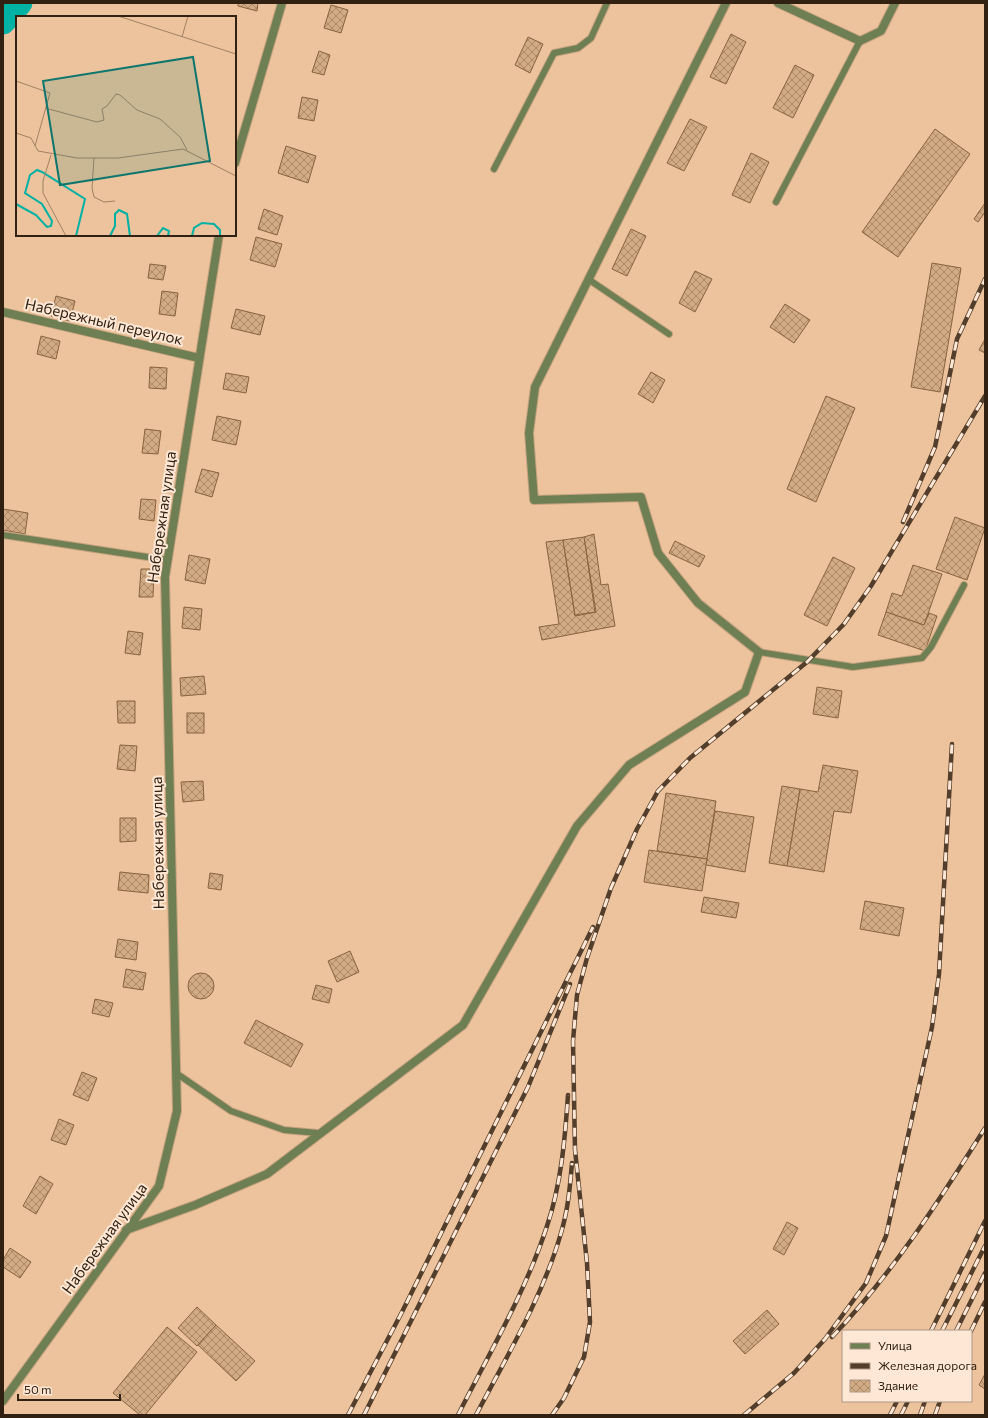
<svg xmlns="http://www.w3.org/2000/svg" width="988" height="1418" font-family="Commissioner,sans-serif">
<defs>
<pattern id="building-cross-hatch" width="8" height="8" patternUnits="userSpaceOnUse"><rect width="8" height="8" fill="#d2aa83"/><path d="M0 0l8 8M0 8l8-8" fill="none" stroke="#ab8a6a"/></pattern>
</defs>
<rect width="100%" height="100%" fill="#ecc39c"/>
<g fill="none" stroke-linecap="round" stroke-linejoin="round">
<path stroke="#01b1a4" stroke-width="25" d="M3,22L20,3"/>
</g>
<g fill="url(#building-cross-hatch)" stroke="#88633e">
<path d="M238,3H258L257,11L238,6Z"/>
<path d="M331,5L348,10L341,33L324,28Z"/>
<path d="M731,34L746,42L726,84L710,77Z"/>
<path d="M528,37L543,44L530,73L515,65Z"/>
<path d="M319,51L330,55L324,75L312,72Z"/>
<path d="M795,65L814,75L793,118L773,108Z"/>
<path d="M302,97L318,100L314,121L298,118Z"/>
<path d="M690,119L707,127L684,171L667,163Z"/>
<path d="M935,129L970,154L898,257L862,232Z"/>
<path d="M286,146L316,156L308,183L278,173Z"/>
<path d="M751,153L769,162L750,203L732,195Z"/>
<path d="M985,203V212L978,222L974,219Z"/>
<path d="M264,209L283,216L277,235L258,229Z"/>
<path d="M631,229L646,236L627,276L612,269Z"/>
<path d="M256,237L282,244L275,267L250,260Z"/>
<path d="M932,263L961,268L940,392L911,387Z"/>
<path d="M150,264L166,266L163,280L148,278Z"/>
<path d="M695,271L712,279L695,312L679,303Z"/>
<path d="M162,291L178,293L175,316L159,314Z"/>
<path d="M56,296L75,301L70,321L51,316Z"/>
<path d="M785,304L810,320L794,343L770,327Z"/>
<path d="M236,309L265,316L260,335L231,328Z"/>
<path d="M41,336L60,341L56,359L37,354Z"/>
<path d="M985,339V353L979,350Z"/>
<path d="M150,367L167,368L166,389L149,388Z"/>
<path d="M651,372L665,380L653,403L638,394Z"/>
<path d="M226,373L249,377L246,393L223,389Z"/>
<path d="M826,396L855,408L816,502L787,489Z"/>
<path d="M217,416L241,421L236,445L212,440Z"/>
<path d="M145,429L161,431L158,454L142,453Z"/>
<path d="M202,469L219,473L212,497L195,492Z"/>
<path d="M141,499L156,500L154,521L139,519Z"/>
<path d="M3,509L28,513L25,534L3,530Z"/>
<path d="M955,517L985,528L967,580L936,569Z"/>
<path d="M594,534L601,585L608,584L615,626L542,640L539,627L559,624L546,542L563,540L575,616L596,612L584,537Z"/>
<path d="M584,537L595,612L575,615L563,540Z"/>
<path d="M675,541L705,556L699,567L669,553Z"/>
<path d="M189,555L210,559L205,584L185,580Z"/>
<path d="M833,557L855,568L827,626L804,615Z"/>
<path d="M913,565L942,574L924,625L886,612L892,593L902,596Z"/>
<path d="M141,569H154L153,597H139Z"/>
<path d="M184,607L202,609L200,630L182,628Z"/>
<path d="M886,612L924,625L929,613L937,616L925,651L878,635Z"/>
<path d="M128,631L143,633L140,655L125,653Z"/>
<path d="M204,676L206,694L181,696L180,678Z"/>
<path d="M817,687L842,691L838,718L813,714Z"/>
<path d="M117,701H135V723H118Z"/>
<rect x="187" y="713" width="17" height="20"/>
<path d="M120,745L137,746L135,771L117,769Z"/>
<path d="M823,765L858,771L851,813L834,811L824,872L787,866L800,789L818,792Z"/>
<path d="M203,781L204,800L183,802L181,782Z"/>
<path d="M782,786L800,789L787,866L769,863Z"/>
<path d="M666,793L716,801L707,859L657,851Z"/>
<path d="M715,811L754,817L745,872L706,865Z"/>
<path d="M120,818H136V841L120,842Z"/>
<path d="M649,850L707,859L702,891L644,882Z"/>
<path d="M120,872L149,875L148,893L118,890Z"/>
<path d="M210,873L223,875L221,890L208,888Z"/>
<path d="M704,897L739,903L736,918L701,912Z"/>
<path d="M865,901L904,908L899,936L860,929Z"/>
<path d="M118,939L138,942L136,960L115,957Z"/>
<path d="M350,951L359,972L337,982L328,961Z"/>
<path d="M126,969L146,973L143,990L123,987Z"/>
<circle cx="201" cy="986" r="13"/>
<path d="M316,985L332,989L329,1003L312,999Z"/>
<path d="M95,999L113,1003L109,1017L92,1013Z"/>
<path d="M256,1020L303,1044L291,1067L244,1043Z"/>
<path d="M82,1072L97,1078L88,1101L73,1095Z"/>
<path d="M59,1119L74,1125L66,1145L51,1140Z"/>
<path d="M40,1176L53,1184L36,1214L23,1206Z"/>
<path d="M787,1222L798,1228L784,1255L773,1249Z"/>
<path d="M10,1248L31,1262L20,1278L3,1267V1260Z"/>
<path d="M197,1307L216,1325L197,1346L178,1328Z"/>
<path d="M767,1310L779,1324L745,1354L733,1341Z"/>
<path d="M216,1325L255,1361L236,1381L198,1345Z"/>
<path d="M167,1327L197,1352L145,1415H140L113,1393Z"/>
<path d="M985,1374V1389L979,1385Z"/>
</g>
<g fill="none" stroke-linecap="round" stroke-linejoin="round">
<g stroke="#c7a380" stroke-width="8">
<g id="service">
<path d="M494,169L554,53L578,48L591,38L607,3"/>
<path d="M776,202L860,41"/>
<path d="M588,279L669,334"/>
<path d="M3,535L167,560"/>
<path d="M759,652L853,667L922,658L931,647L964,585"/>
<path d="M176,1073L231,1111L284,1130L318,1133"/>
</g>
</g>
<g stroke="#c7a380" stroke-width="10">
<g id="minor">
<path d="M778,3L860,41L881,31L895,3"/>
<path d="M3,312L199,358"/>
<path d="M126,1230L195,1205L267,1174L463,1025L577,826L629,765L745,692L759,652L698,603L658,553L641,497L534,500L529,433L535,387L726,3"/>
</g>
</g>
<g stroke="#c7a380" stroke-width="10">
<g id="tertiary">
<path d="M235,163L282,3"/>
<path d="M3,1401L159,1186L177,1111L165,577L219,235"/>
</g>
</g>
<use href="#service" stroke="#6e7f53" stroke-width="6"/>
<use href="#minor" stroke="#6e7f53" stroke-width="8"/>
<use href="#tertiary" stroke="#6e7f53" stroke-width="8"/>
<g stroke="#533e2b" stroke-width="4.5">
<g id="rail">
<path d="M903,522L935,447L957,339L985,279"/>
<path d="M931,1331L985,1221"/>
<path d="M942,1331L985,1246"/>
<path d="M956,1331L985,1273"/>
<path d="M971,1331L985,1302"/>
<path d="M832,1337C892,1274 939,1201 985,1128"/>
<path d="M348,1415L402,1312L593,927"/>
<path d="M364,1415L528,1087L570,984"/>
<path d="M458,1415C489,1354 526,1291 547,1226C561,1185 565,1139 568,1095"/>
<path d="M476,1415C507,1356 543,1296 561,1233C568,1210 570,1187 572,1163"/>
<path d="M552,1415L564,1398L584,1357L590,1322L587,1263L575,1150L573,1041L577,995L587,958L611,888L637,829L658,791L690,758L807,662L844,624L871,586L985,396"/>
<path d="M744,1415L794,1373L825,1339L866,1283L886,1236L932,1027L939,974L952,744"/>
<path d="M890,1415L897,1401"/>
<path d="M901,1415L908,1401"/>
<path d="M920,1415L925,1401"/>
<path d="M935,1415L940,1401"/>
</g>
</g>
<use href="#rail" stroke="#fee8d5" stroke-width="3" stroke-dasharray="9" stroke-linecap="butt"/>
</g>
<g text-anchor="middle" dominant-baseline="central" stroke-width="4" stroke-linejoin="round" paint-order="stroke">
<g font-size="15" fill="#312112" stroke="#fee8d5">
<text transform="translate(104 321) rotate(13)">Набережный переулок</text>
<text transform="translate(161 517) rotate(-82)">Набережная улица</text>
<text transform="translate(157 843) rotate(-91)">Набережная улица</text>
<text transform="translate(104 1238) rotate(-54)">Набережная улица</text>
</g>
</g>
<g transform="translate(16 16)">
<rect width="220" height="220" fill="#ecc39c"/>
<path fill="none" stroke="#01b1a4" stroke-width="2" d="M0,188L20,199L31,211L35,210L36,205L26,188L9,177L14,159L21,154L26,156L69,183L60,220M94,220L99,210V198L103,194L111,198L114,220M141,220L147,212L153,215L152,220M176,220L178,212L186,207L198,208L204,214V220"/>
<path fill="none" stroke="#a18265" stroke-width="1" d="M102,0L220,38M166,21L172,0M0,65L34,77L19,130M29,92L81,106L88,104L86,93L91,90L100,78L104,79L121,94L144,103L164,121L171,134M0,117L15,122L22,135L61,142H102L167,133L220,160M35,139L27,165V177L50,220M78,142L76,172L78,181L88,186L99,185"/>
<path fill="#0f766e" fill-opacity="0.15" stroke="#0f766e" stroke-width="2" d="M177,41L194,145L44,169L27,65Z"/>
<rect width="220" height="220" fill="none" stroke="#312112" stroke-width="2"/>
</g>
<rect width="988" height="1418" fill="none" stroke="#312112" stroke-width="8"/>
<rect x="842" y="1330" width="130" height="72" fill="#fee8d5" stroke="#ac9887"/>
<rect x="850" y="1343" width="20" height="6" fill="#6e7f53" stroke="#ac9887"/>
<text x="878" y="1350" font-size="12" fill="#312112">Улица</text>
<rect x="850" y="1363" width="20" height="6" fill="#533e2b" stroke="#ac9887"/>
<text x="878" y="1370" font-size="12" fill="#312112">Железная дорога</text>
<rect x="850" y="1380" width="20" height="12" fill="url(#building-cross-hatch)" stroke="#ac9887"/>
<text x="878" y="1390" font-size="12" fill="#312112">Здание</text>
<path d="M18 1394v6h102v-6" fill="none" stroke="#312112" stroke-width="2"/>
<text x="24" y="1394" font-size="12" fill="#312112" stroke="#fee8d5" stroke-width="3" paint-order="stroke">50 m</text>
</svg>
